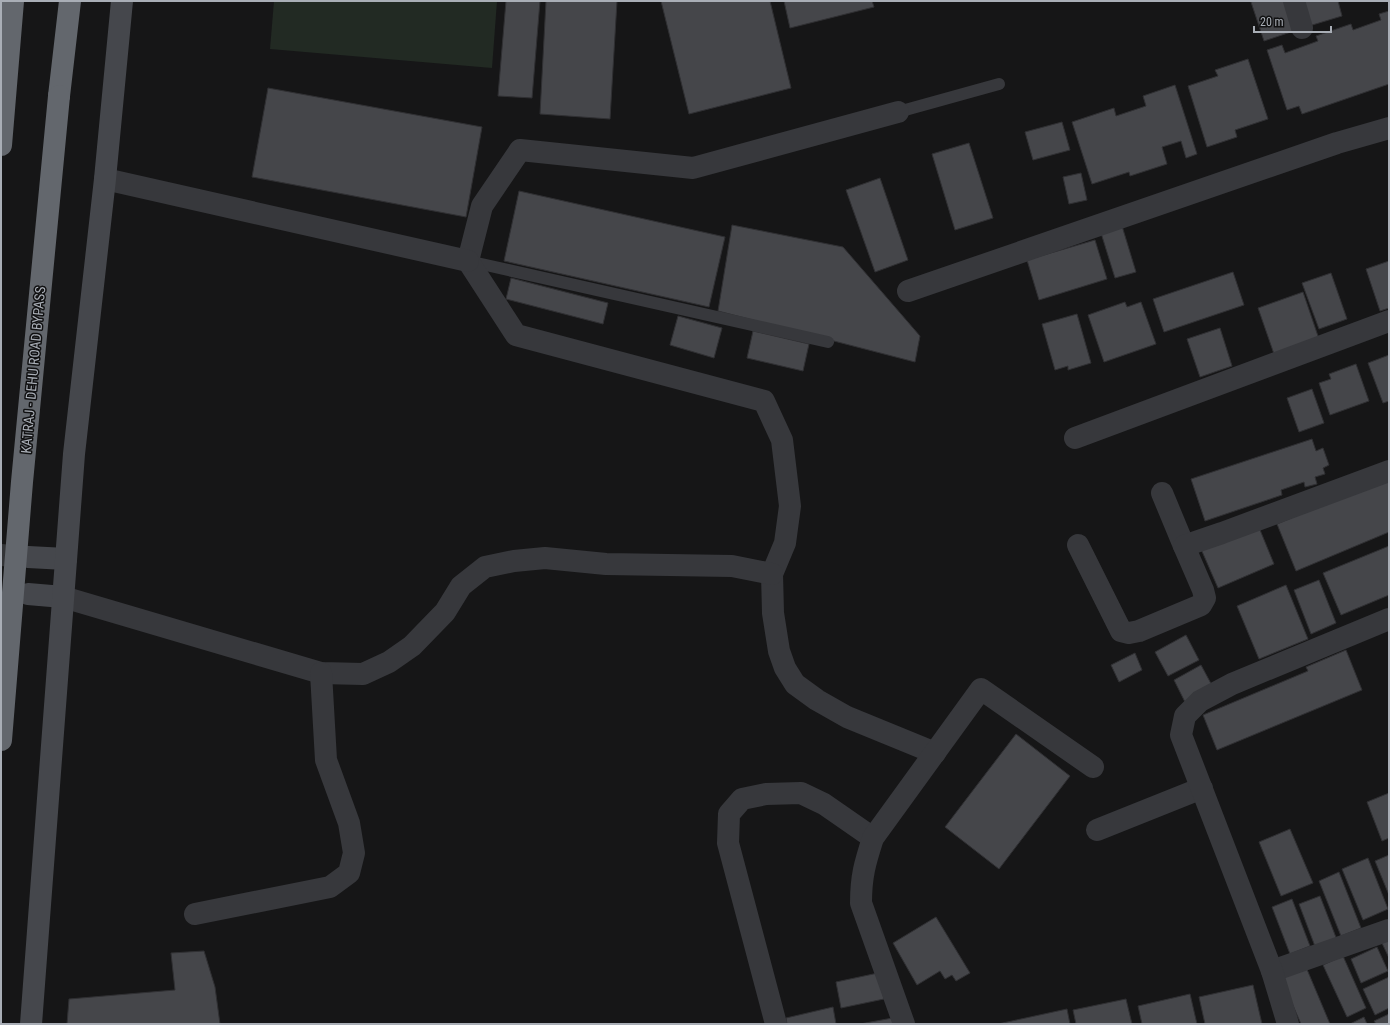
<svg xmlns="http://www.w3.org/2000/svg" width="1390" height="1025" font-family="'Roboto Condensed',sans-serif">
<rect width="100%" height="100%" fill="#161617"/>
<path fill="#222a23" d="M274,1H497L492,68L270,49Z"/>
<g fill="#45464a" stroke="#303033">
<path d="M506,1H540L532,98L498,96Z"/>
<path d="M546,1H617L610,119L540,114Z"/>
<path d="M661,1H770L791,88L689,114Z"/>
<path d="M784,1H872L874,7L790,28Z"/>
<path d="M1255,1H1287L1297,30L1264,41L1251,2Z"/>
<path d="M1301,1H1338L1342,16L1309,26Z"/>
<path d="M1389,11V84L1302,114L1299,106L1287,110L1267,50L1282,45L1285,53L1318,41L1316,36L1351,24L1353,30L1381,20L1379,14Z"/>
<path d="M1248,59L1268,119L1235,130L1237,137L1207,147L1188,86L1218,76L1215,70Z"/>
<path d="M1175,85L1197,154L1186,158L1181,141L1162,147L1167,164L1130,176L1129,172L1092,184L1072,122L1114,108L1116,116L1146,106L1143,96Z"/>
<path d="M268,88L482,127L466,217L252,177Z"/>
<path d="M1062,122L1070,150L1033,160L1025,132Z"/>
<path d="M969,143L993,218L955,230L932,154Z"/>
<path d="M1081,173L1087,200L1069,204L1063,177Z"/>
<path d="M880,178L908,260L875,272L846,190Z"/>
<path d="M519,191L725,237L709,307L504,261Z"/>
<path d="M732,225L843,247L920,336L915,362L718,311Z"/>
<path d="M1122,226L1136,272L1115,278L1101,233Z"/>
<path d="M1095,240L1107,279L1039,300L1027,260Z"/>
<path d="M1389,261V308L1380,311L1366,269Z"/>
<path d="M1233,272L1244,305L1164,332L1153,299Z"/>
<path d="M1331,273L1347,319L1319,329L1302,283Z"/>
<path d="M511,278L608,303L603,324L506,299Z"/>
<path d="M1303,292L1319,339L1274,354L1258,308Z"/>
<path d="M1125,302L1127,307L1141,302L1156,344L1104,362L1088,315Z"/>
<path d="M1077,314L1091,363L1068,370V366L1055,370L1042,324Z"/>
<path d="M678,316L722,328L714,358L670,345Z"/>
<path d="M1220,328L1232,366L1200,377L1187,339Z"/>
<path d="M753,331L809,344L803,371L747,358Z"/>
<path d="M1389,355V401L1383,403L1368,363Z"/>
<path d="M1356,364L1369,401L1330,415L1319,383L1331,379L1329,374Z"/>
<path d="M1312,389L1324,423L1299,432L1287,398Z"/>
<path d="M1312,439L1316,451L1323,448L1329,465L1323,468L1325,474L1315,477L1317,484L1305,487L1304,482L1281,490L1282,495L1205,521L1191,479Z"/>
<path d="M1389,477V532L1296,571L1277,524Z"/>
<path d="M1258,525L1274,564L1218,588L1201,549Z"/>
<path d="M1389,546V595L1341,615L1323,573Z"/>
<path d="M1319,580L1336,623L1311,634L1294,590Z"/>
<path d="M1286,585L1308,639L1259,659L1237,606Z"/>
<path d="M1186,635L1199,660L1168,676L1155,652Z"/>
<path d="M1346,650L1362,690L1217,750L1203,715L1308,671L1306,667Z"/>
<path d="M1135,653L1142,670L1119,682L1111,665Z"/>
<path d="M1201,665L1215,691L1187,706L1174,680Z"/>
<path d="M1016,734L1070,776L999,869L945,827Z"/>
<path d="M1389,793V838L1382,841L1367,802Z"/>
<path d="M1290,829L1313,883L1281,896L1259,842Z"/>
<path d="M1389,855V895L1375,861Z"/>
<path d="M1368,858L1388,909L1363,920L1342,869Z"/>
<path d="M1339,872L1361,928L1341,936L1319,881Z"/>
<path d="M1320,896L1337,940L1316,949L1299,904Z"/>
<path d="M1292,899L1310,946L1290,954L1272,907Z"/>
<path d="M936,917L970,973L956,981L952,975L945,979L940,971L917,985L893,943Z"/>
<path d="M1389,935V958L1380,939Z"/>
<path d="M1377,947L1388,971L1361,983L1351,959Z"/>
<path d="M204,951L215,987L220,1024H67L69,999L175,990L171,953Z"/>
<path d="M1343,956L1366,1008L1347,1017L1323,965Z"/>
<path d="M1306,967L1330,1024H1301L1281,978Z"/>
<path d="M878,973L884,999L841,1008L836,982Z"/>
<path d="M1389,977V1008L1375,1015L1363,989Z"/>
<path d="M1253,985L1262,1024H1205L1199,997Z"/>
<path d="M1190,994L1197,1024H1142L1138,1006Z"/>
<path d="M1126,999L1132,1024H1076L1073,1010Z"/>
<path d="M833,1007L836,1024H787L786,1018Z"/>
<path d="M1067,1009L1070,1024H998Z"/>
<path d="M1389,1014V1024H1376L1374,1021Z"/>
<path d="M898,1017L899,1024H860Z"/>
<path d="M1364,1017L1367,1024H1350Z"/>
</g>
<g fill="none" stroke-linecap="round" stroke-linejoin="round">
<path stroke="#333437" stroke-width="22" stroke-dasharray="22 11" stroke-linecap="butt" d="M1,555L28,557"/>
<g stroke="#37383c" stroke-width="12">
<path d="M898,112L999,84"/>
<path d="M468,261L828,342"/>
</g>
<g stroke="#37383c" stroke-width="22">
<path d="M1294,1L1302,28"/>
<path d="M898,112L693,168L520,150L482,206L468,261L516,335L764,401L782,440L790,506L785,543L772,574L773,613L779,651L785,668L795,684L817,700L847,717L935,753"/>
<path d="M105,179L468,261"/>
<path d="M908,291L1337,143L1389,128"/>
<path d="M1075,438L1389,321"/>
<path d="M1162,493L1184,546"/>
<path d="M1078,545L1121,631L1129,633L1139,631L1201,605L1205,598L1203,590L1184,546L1222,533L1389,471"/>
<path d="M63,597L321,673L363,674L389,662L412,646L445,612L461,586L485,567L514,561L545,558L606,564L732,566L772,574"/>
<path d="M1097,830L1202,788"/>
<path d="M195,914L330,887L349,873L354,853L349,823L326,760L321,673"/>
<path d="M1272,971L1389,930"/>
<path d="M776,1024L728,843L729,814L742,799L766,794L801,793L824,804L873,838"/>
<path d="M904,1024L861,903C861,876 865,863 873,838L981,689L1093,767"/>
<path d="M1288,1024L1272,971L1181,735L1185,716L1200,701L1232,684L1389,619"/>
</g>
<g stroke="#45474c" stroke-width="22">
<path d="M28,557L66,559"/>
<path d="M28,594L63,597"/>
<path d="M31,1024L74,454L105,179L122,1"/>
</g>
<g stroke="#63676d" stroke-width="22">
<path d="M59,96L70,1"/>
<path d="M1,145L13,1"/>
</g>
<path stroke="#63676d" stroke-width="22" d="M1,740L22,482L59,96"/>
</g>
<g text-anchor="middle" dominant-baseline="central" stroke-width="3" stroke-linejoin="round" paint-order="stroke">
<g font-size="14" fill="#a9aeb6" stroke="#111112">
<text transform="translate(33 370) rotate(-85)">KATRAJ - DEHU ROAD BYPASS</text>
</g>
</g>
<rect width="1390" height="1025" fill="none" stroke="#a9aeb6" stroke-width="4"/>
<path d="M1254 26v6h77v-6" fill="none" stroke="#a9aeb6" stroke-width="2"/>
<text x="1260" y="26" font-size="12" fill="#a9aeb6" stroke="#111112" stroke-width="3" paint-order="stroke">20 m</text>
</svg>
